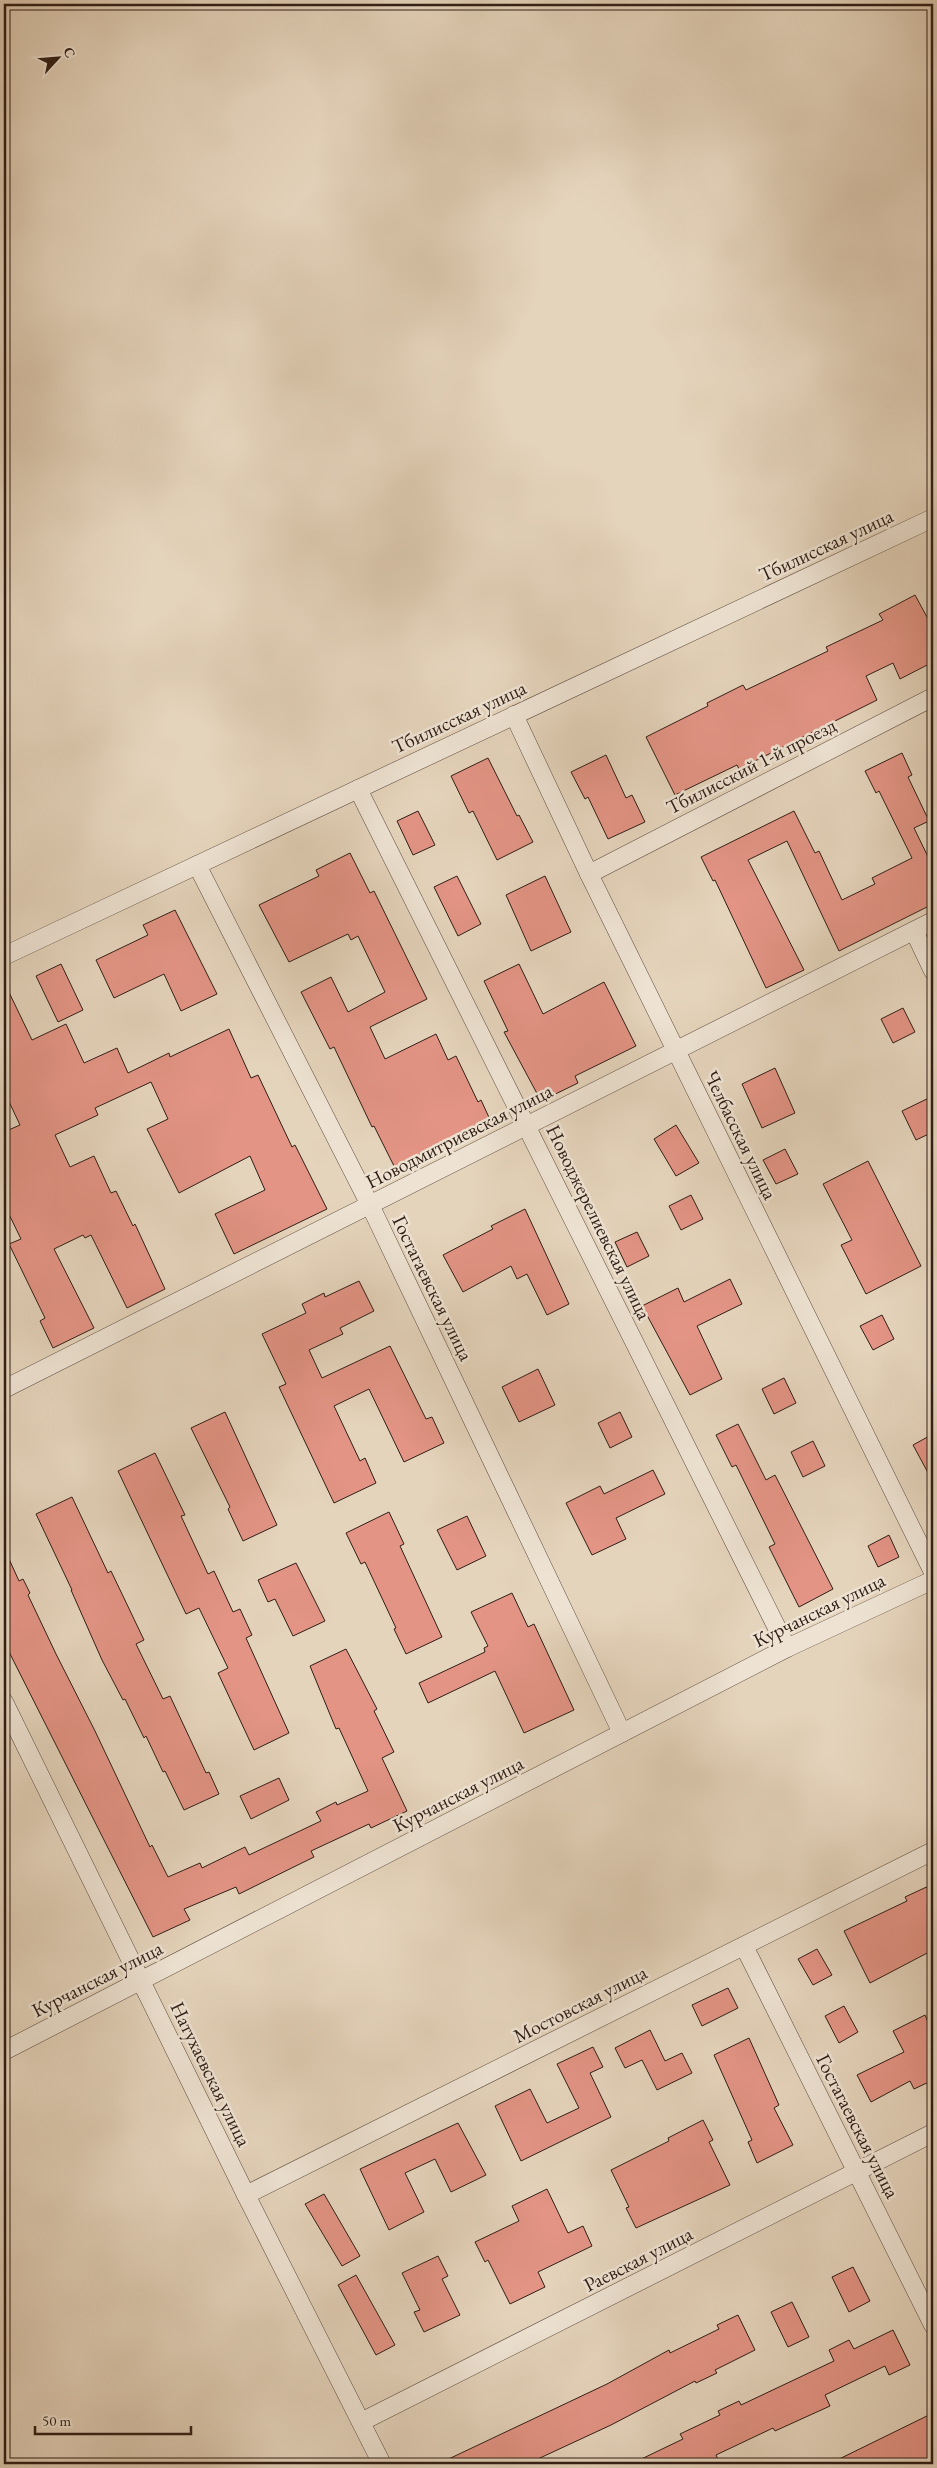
<svg xmlns="http://www.w3.org/2000/svg" width="937" height="2468" font-family="'EB Garamond',serif">
<rect width="100%" height="100%" fill="#e5d4bc"/>
<filter id="stains"><feTurbulence type="fractalNoise" baseFrequency=".004" numOctaves="4"/><feColorMatrix values="0 0 0 0 .2 0 0 0 0 .09 0 0 0 0 .02 0 0 0 .5 -.17"/></filter>
<radialGradient id="worn" r=".72"><stop offset=".6" stop-color="#630" stop-opacity="0"/><stop offset="1" stop-color="#630" stop-opacity=".3"/></radialGradient>
<g fill="#e39485" stroke="#301e16">
<path d="M915,595L933,628V662L900,679L893,663L866,676L877,700L739,769L737,765L675,795L646,737L708,706L707,703L743,685L746,690L828,651L826,647L883,620L879,614Z"/>
<path d="M902,753L912,775L908,777L929,821L914,828L933,867V904L839,951L787,841L748,860L804,970L766,988L715,880L713,881L701,857L794,811L815,853L819,851L842,900L875,884L872,878L912,858L879,791L876,793L865,771Z"/>
<path d="M606,755L626,798L632,795L645,822L608,839L588,797L585,799L571,772Z"/>
<path d="M488,758L517,816L519,815L533,842L497,860L473,811L469,813L451,776Z"/>
<path d="M418,811L435,845L413,855L397,821Z"/>
<path d="M350,853L370,893L374,891L427,999L370,1027L385,1059L436,1034L448,1060L456,1056L478,1102L481,1100L493,1126L397,1172L374,1126L372,1127L334,1047L330,1049L301,992L331,977L348,1012L385,992L358,936L351,940L348,934L289,962L259,905L319,876L316,870Z"/>
<path d="M457,876L481,924L458,936L434,887Z"/>
<path d="M545,876L571,932L531,951L506,895Z"/>
<path d="M175,910L217,994L181,1011L164,974L114,998L96,960L148,935L143,925Z"/>
<path d="M61,964L83,1010L58,1022L36,976Z"/>
<path d="M519,964L543,1014L604,982L636,1046L575,1076L578,1083L541,1101L504,1032L508,1031L484,981Z"/>
<path d="M4,982L32,1040L66,1024L84,1063L117,1048L128,1073L169,1053L170,1057L229,1029L251,1078L258,1075L292,1147L295,1145L327,1209L234,1254L215,1214L265,1190L250,1156L179,1193L147,1129L168,1119L151,1082L95,1108L98,1115L55,1135L70,1167L94,1156L111,1193L116,1191L133,1226L135,1224L165,1289L127,1308L91,1235L85,1238L83,1235L54,1249L94,1328L53,1348L40,1321L45,1318L9,1244L21,1239L4,1204V1132L20,1125L4,1091Z"/>
<path d="M903,1008L915,1032L893,1043L881,1019Z"/>
<path d="M775,1068L795,1113L762,1128L742,1084Z"/>
<path d="M933,1096V1132L916,1140L902,1111Z"/>
<path d="M676,1125L699,1163L676,1176L654,1139Z"/>
<path d="M785,1149L798,1174L776,1184L763,1160Z"/>
<path d="M868,1161L921,1266L866,1294L841,1245L852,1240L823,1184Z"/>
<path d="M691,1195L703,1219L681,1230L669,1206Z"/>
<path d="M525,1209L569,1304L547,1315L527,1274L517,1279L511,1266L463,1292L443,1255L493,1229L491,1226Z"/>
<path d="M637,1232L649,1256L627,1267L615,1242Z"/>
<path d="M730,1279L742,1304L697,1326L722,1379L690,1395L642,1306L678,1288L684,1302Z"/>
<path d="M359,1281L374,1311L340,1328L343,1334L309,1350L322,1378L390,1346L426,1419L432,1417L444,1443L404,1462L369,1389L334,1406L360,1461L365,1458L376,1483L334,1503L279,1387L286,1384L262,1334L306,1313L302,1304L324,1293L325,1297Z"/>
<path d="M882,1315L894,1339L873,1350L860,1326Z"/>
<path d="M538,1369L555,1405L519,1422L502,1387Z"/>
<path d="M784,1378L796,1403L774,1414L762,1389Z"/>
<path d="M225,1412L277,1525L243,1541L228,1509L230,1507L191,1428Z"/>
<path d="M620,1412L632,1437L610,1448L598,1423Z"/>
<path d="M738,1424L766,1480L775,1475L833,1589L799,1607L769,1547L775,1544L736,1465L732,1467L716,1435Z"/>
<path d="M933,1434V1482L913,1445Z"/>
<path d="M813,1441L825,1466L803,1477L791,1452Z"/>
<path d="M155,1453L185,1515L181,1516L208,1574L214,1571L233,1612L240,1609L252,1635L246,1638L289,1733L254,1750L218,1673L228,1668L199,1608L186,1614L118,1471Z"/>
<path d="M653,1470L665,1494L616,1518L626,1539L592,1555L566,1503L600,1486L604,1494Z"/>
<path d="M72,1497L108,1573L111,1571L144,1640L136,1644L163,1699L170,1696L206,1773L209,1772L219,1794L184,1810L165,1771L163,1772L146,1736L144,1738L125,1699L123,1700L102,1660L71,1590H72L36,1514Z"/>
<path d="M389,1512L404,1544L400,1546L442,1637L406,1654L394,1629L396,1628L365,1562L361,1564L346,1533Z"/>
<path d="M467,1516L486,1556L457,1570L437,1530Z"/>
<path d="M889,1535L899,1557L878,1567L868,1546Z"/>
<path d="M4,1548L19,1581L23,1579L30,1593L28,1595L56,1654L95,1731L150,1847L152,1845L168,1877L200,1863L202,1868L245,1847L249,1855L321,1821L316,1812L336,1802L337,1805L368,1791L339,1728L336,1729L310,1666L346,1649L377,1709L374,1711L394,1752L382,1758L407,1811L371,1828L369,1824L311,1851L314,1857L239,1894L236,1887L184,1909L190,1920L153,1937L4,1642Z"/>
<path d="M296,1563L325,1621L293,1636L275,1599L268,1602L258,1580Z"/>
<path d="M512,1593L528,1627L534,1624L574,1710L524,1733L495,1671L428,1703L419,1683L485,1652L484,1648L488,1646L471,1612Z"/>
<path d="M279,1778L289,1800L251,1819L240,1796Z"/>
<path d="M933,1884V1950L870,1983L844,1931L907,1901L905,1897Z"/>
<path d="M817,1949L832,1975L813,1985L798,1959Z"/>
<path d="M728,1988L738,2008L702,2026L692,2005Z"/>
<path d="M844,2006L858,2032L839,2043L825,2016Z"/>
<path d="M925,2015L933,2033V2080L914,2089L910,2081L871,2102L857,2075L904,2052L893,2031Z"/>
<path d="M650,2030L665,2061L682,2053L692,2073L657,2090L642,2060L625,2068L615,2048Z"/>
<path d="M749,2038L779,2105L774,2108L793,2145L757,2163L748,2142L752,2140L714,2055Z"/>
<path d="M593,2047L603,2067L590,2073L611,2117L521,2161L495,2106L530,2089L547,2123L579,2108L557,2064Z"/>
<path d="M703,2120L713,2140L709,2142L730,2185L636,2228L626,2208L629,2207L611,2170L669,2141L668,2138Z"/>
<path d="M458,2123L486,2175L451,2192L435,2159L405,2173L424,2212L389,2230L360,2169Z"/>
<path d="M547,2189L568,2233L583,2226L592,2246L538,2272L545,2287L510,2304L488,2260L485,2262L475,2242L519,2221L512,2206Z"/>
<path d="M324,2194L360,2256L342,2266L305,2204Z"/>
<path d="M438,2256L448,2276L442,2279L460,2315L424,2332L414,2312L420,2310L402,2273Z"/>
<path d="M853,2267L870,2301L849,2312L832,2277Z"/>
<path d="M356,2275L395,2345L376,2355L338,2285Z"/>
<path d="M792,2302L809,2337L788,2347L771,2312Z"/>
<path d="M738,2315L755,2350L715,2370L717,2373L696,2383L695,2381L611,2425L527,2464H438L607,2384L669,2350L670,2353L719,2329L717,2325Z"/>
<path d="M893,2330L910,2365L889,2375L885,2366L825,2395L830,2406L775,2431L773,2428L716,2455L718,2459L707,2464H631L683,2439L680,2434L720,2415L718,2411L739,2401L741,2405L834,2361L829,2350L849,2340L854,2349Z"/>
<path d="M933,2413V2456L917,2464H829Z"/>
</g>
<g fill="none" stroke-linecap="round" stroke-linejoin="round">
<g stroke="#5d4c40" stroke-width="19">
<g id="street">
<path d="M514,715L589,874L933,1572"/>
<path d="M358,789L787,1648"/>
<path d="M197,865L370,1205L622,1733"/>
<path d="M589,874L933,697"/>
<path d="M914,931L933,971"/>
<path d="M4,956L933,518"/>
<path d="M4,1389L933,921"/>
<path d="M4,1702L246,2195L382,2464"/>
<path d="M744,1946L933,2325"/>
<path d="M4,2051L787,1648L933,1580"/>
<path d="M246,2195L933,1851"/>
<path d="M361,2422L933,2133"/>
</g>
</g>
<use href="#street" stroke="#eee3d3" stroke-width="18"/>
</g>
<g text-anchor="middle" dominant-baseline="central" stroke-width="5" stroke-linejoin="round" paint-order="stroke">
<g font-size="20" fill="#301e16" stroke="#eee3d3">
<text transform="translate(826 545) rotate(-25)">Тбилисская улица</text>
<text transform="translate(459 717) rotate(-25)">Тбилисская улица</text>
<text transform="translate(751 766) rotate(-27)">Тбилисский 1-й проезд</text>
<text transform="translate(741 1135) rotate(64)">Челбасская улица</text>
<text transform="translate(459 1136) rotate(-27)">Новодмитриевская улица</text>
<text transform="translate(599 1222) rotate(64)">Новоджерелиевская улица</text>
<text transform="translate(433 1288) rotate(64)">Гостагаевская улица</text>
<text transform="translate(819 1610) rotate(-26)">Курчанская улица</text>
<text transform="translate(458 1794) rotate(-27)">Курчанская улица</text>
<text transform="translate(97 1979) rotate(-27)">Курчанская улица</text>
<text transform="translate(580 2004) rotate(-27)">Мостовская улица</text>
<text transform="translate(211 2074) rotate(64)">Натухаевская улица</text>
<text transform="translate(858 2126) rotate(63)">Гостагаевская улица</text>
<text transform="translate(638 2259) rotate(-27)">Раевская улица</text>
</g>
</g>
<rect width="937" height="2468" fill="none" stroke="#e5d4bc" stroke-width="20"/>
<rect x="5" y="5" width="927" height="2458" fill="none" stroke="#301e16" stroke-width="2.5"/>
<rect x="10" y="10" width="917" height="2448" fill="none" stroke="#301e16"/>
<g transform="translate(58 58) rotate(64)" stroke="#eee3d3" stroke-width="4" paint-order="stroke">
<path d="M0-4L9 19L0 12L-9 19Z" fill="#301e16"/>
<text y="-8" font-size="14" font-weight="bold" text-anchor="middle" fill="#301e16">С</text>
</g>
<path d="M35 2426v8h156v-8" fill="none" stroke="#301e16" stroke-width="2.5"/>
<text x="42" y="2426" font-size="15" fill="#301e16" stroke="#eee3d3" stroke-width="4" paint-order="stroke">50 m</text>
<rect width="100%" height="100%" filter="url(#stains)"/>
<rect width="100%" height="100%" fill="url(#worn)"/>
</svg>
